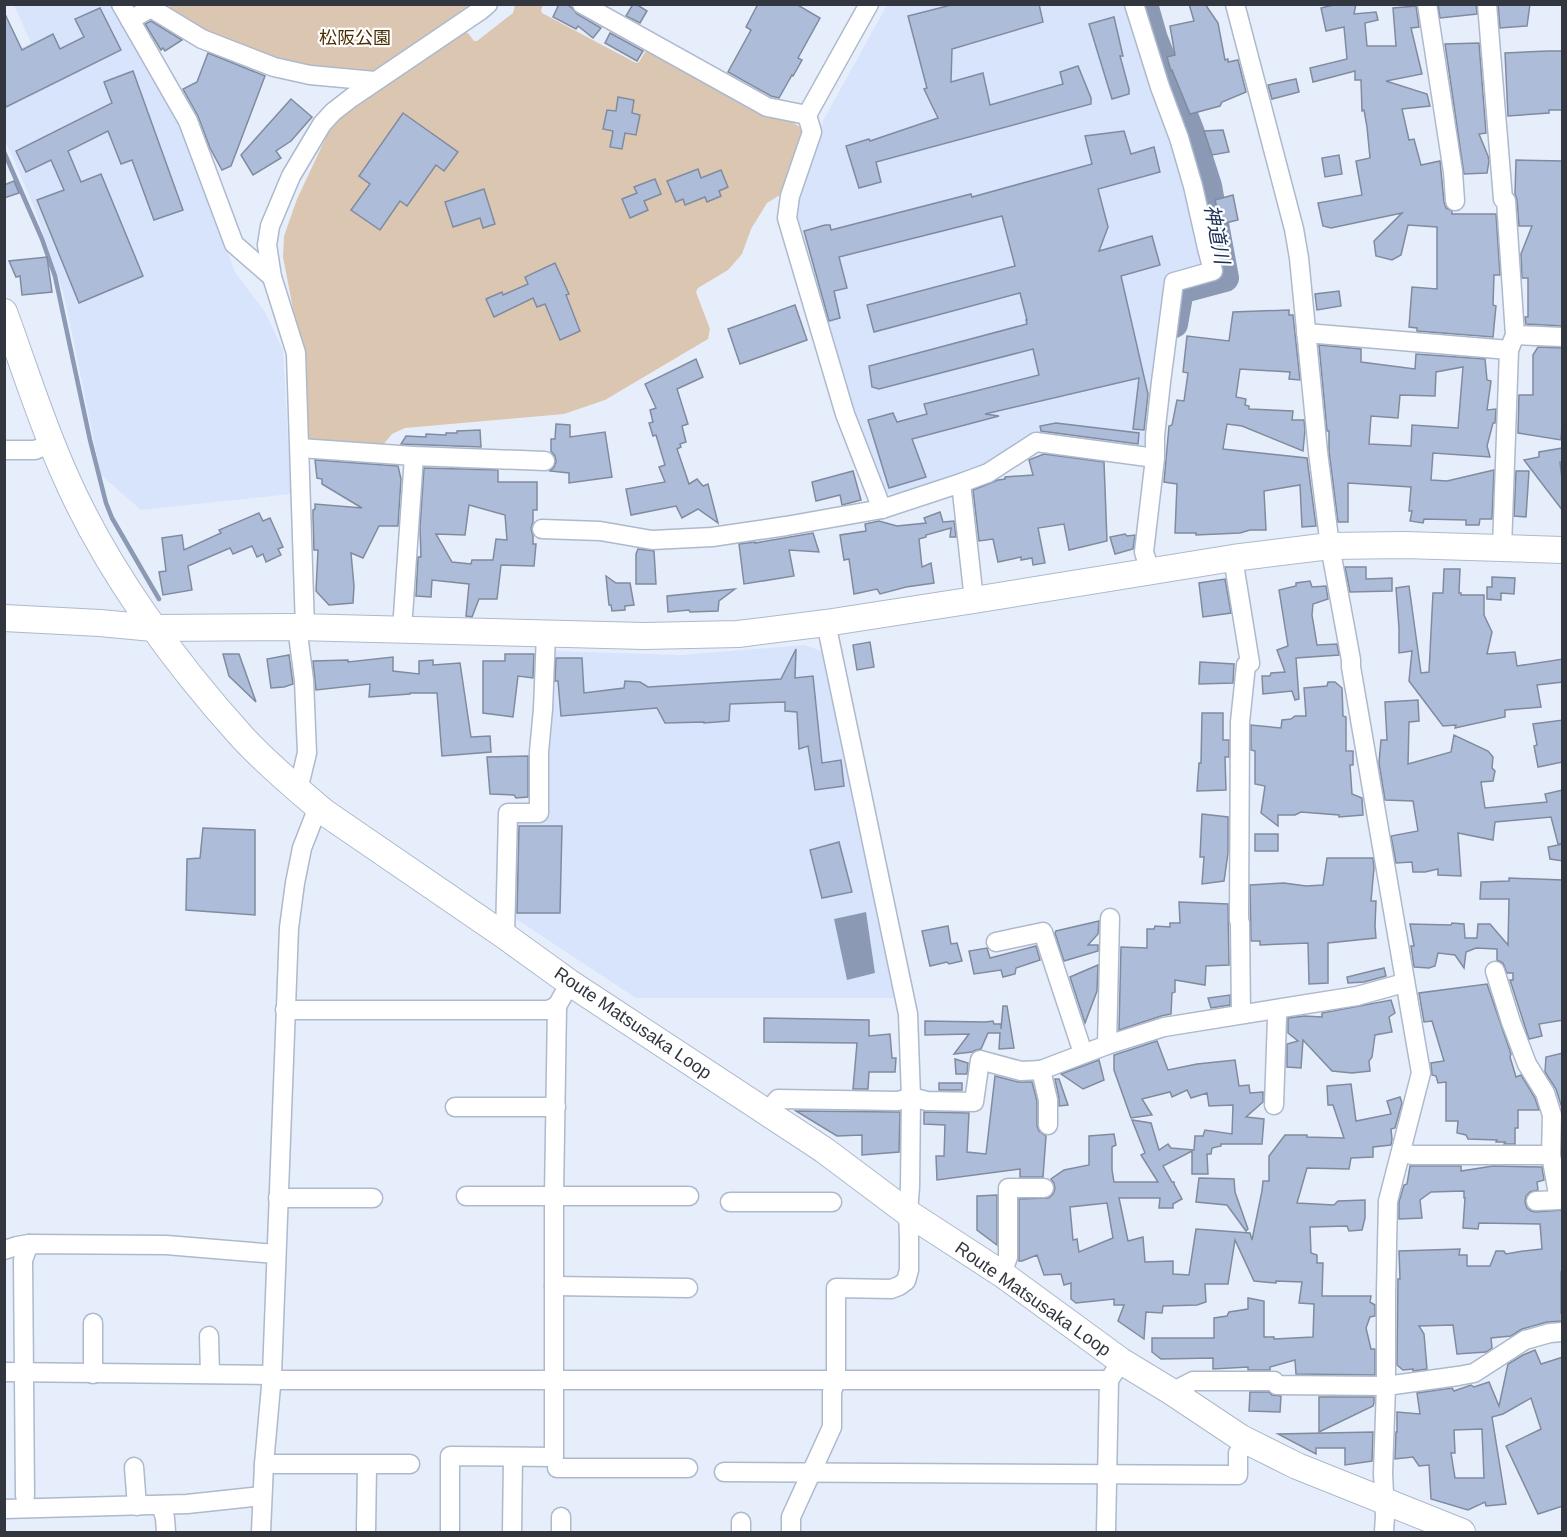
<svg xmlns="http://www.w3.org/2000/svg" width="1567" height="1537" font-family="Arial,'Noto Sans JP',sans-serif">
<rect width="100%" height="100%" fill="#e7eefb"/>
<g fill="#d8e4fb">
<path d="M14,5H115L179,125L235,272L265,312L283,350L291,494L141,510L101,475L64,295L34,207L11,153L5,142L4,56L31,43Z"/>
<path d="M887,5H1129L1164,120L1200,249V267L1171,273L1148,451L1028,441L980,466L899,494L884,493L840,370L797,221L796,209L824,119Z"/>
<path d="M805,645L824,652L894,998H636L510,915L513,819L545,818L550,651L681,655Z"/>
</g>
<g fill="#dbc6b1">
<path d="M169,5H470L373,72L272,63L178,19Z"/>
<path d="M515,5H543L541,10L542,13L636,63L639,62L645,52L648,51L756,111L788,119L806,131L785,192L767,203L751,229L742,254L728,270L698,288L696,292L710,329L708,339L605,400L564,414L405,428L392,434L382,446L311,443L306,438L301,350L283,257L284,236L297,199L328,133L334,125L352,107L464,33H468L474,41H477L513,13Z"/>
</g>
<path fill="#8b99b4" d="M866,912L875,973L847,980L834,919Z"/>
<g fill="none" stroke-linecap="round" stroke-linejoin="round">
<path stroke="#8b99b4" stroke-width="4.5" d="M4,152L42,239L55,276L90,440L106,503L112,518L159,599"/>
<path stroke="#8b99b4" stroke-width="28" d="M1144,4L1154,39L1191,133L1208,186L1225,278L1180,290L1174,324"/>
</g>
<g fill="#adbcd8" stroke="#808b9f" stroke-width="1.5" fill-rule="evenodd">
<path d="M559,4H566L572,8L577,14L601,28L593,38L578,26L576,29L553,17Z"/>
<path d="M633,4H636L647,11L640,23L626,16Z"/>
<path d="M758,4H796L820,18L798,58L802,60L793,76L792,75L779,98L771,96L728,72L751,30L746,27Z"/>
<path d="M955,4H1039L1043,22L952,49L951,82L983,73L990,105L1063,84L1060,72L1078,66L1091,98V104L876,162L881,182L859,188L846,146L869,139L870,141L938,118L924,89L927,88L908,16Z"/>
<path d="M1189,4H1205L1218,23L1225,60L1228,59V62L1238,60L1246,92L1222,102L1220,106L1190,114L1172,70L1171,71L1167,57L1175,55L1170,26L1194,21Z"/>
<path d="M1337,4H1356L1354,14L1376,12L1378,20L1365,23L1367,46H1396L1393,8L1416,6L1419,27L1411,28L1422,74L1386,81L1427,94L1430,106L1402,109L1409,140L1414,139L1421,165L1440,161L1444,202L1446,208L1452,211V214H1496L1500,275H1494L1493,305L1496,306L1493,337L1417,331V328L1409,327L1412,287L1437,289V227L1408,225L1401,255L1392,260L1376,256L1374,241L1402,213L1331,228L1323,226L1318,203L1362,195L1356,161L1370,158L1367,127L1364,110L1362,111L1361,80H1355V71L1313,82L1310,68L1347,59L1344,27L1326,31L1321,8Z"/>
<path d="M1438,4H1476L1477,14L1440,18Z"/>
<path d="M1498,4H1530L1527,26L1500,28Z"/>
<path d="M100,8L121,50L4,108V12L22,50L53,34L60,49L84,37L75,19Z"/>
<path d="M1114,17L1123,56H1120L1129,89V94L1112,99L1089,24Z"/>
<path d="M151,21L182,40L165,51L163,48L161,50L145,24Z"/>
<path d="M610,33L643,51L637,61L605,43Z"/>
<path d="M1479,43L1486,133L1479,134L1488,156L1489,161L1487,173L1464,174L1445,44Z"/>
<path d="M1548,51H1563V110H1549V113L1508,116L1505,53Z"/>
<path d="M208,53L265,76L231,166L222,170L210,148L198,116L183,89L197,82Z"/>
<path d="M133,71L183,210L154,220L132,160L121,164L108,131L68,151L81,182L101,174L143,276L79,303L37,200L64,190L51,160L26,172L16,151L112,103L104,82Z"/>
<path d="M1296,79L1299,92L1272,99L1268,85Z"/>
<path d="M618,97L634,100L632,113L640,115L636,135L625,133L622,149L610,147L613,131L603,129L607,110L616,111Z"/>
<path d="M291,99L312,117L291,141L276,151L281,158L253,175L241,155Z"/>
<path d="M403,113L458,152L444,171L436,165L407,206L400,201L380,230L351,210L370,184L359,176Z"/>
<path d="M1223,130L1229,152L1212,155L1204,131Z"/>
<path d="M1124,131L1131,154L1154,147L1160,172L1098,189L1108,227L1099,251L1152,236L1160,265L1121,276L1148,394L1144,430L1133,429L1139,378L985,414L999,416L912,439L926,477L889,488L868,420L893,413L897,422L927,414L924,404L1039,375L1033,349L879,389L872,387L869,366L1027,324L1026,320H1027L1020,293L874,332L867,305L1015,266L1002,216L839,257L847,288L834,291L840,318L829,321L804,231L825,225H830L831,230L971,194L972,197L1092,164L1085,136Z"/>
<path d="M1339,155L1342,174L1325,177L1322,158Z"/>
<path d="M1516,160L1563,161V326L1526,324L1525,317H1528V278H1522L1521,254L1532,226H1519L1517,200L1515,194Z"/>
<path d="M698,169L701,178L721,170L728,187L719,191L721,196L707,202L705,197L685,205L683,199L676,202L667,181Z"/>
<path d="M655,179L661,194L644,201L648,210L630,218L622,199L637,193L634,187Z"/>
<path d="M14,181L19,193L4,198V185Z"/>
<path d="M484,189L495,224L483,228L480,218L453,227L445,202Z"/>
<path d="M1233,195L1238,220L1221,224L1215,200Z"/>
<path d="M47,257L52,292L22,295L20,276L16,277L9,261Z"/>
<path d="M555,263L569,294L566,295L580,331L560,340L545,304L537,307L533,298L494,317L486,299L502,292L503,295L528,284L525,277Z"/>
<path d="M1339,291L1341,306L1317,310L1315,294Z"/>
<path d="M795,305L807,340L740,364L728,329Z"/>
<path d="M1289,310V315H1293L1300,380L1289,379L1290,372L1240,369L1236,397L1246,399L1245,405L1249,406V409L1293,411L1292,420H1304L1305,430L1303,451L1242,426L1227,424L1223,449L1307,458L1316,526L1302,527L1300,485L1264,491L1266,530H1250L1240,533L1196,535V533H1175L1177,484L1164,482L1169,426L1172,425L1177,400L1184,401L1188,373L1183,372L1187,336L1229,341L1233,312Z"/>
<path d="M1319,345L1361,349V362L1415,369L1416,354L1485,359L1487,380L1491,381L1487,410L1496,409L1495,423H1493L1487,446L1490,457L1433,453L1431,480L1447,481L1494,470L1492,519H1480L1479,525H1466V520L1424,519L1423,523L1410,521L1412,511H1409L1411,487L1348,483V522H1338L1329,451V431H1327ZM1463,367L1458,428L1412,425L1411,446L1369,444L1371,416L1398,418L1400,395L1435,396L1436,372Z"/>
<path d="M1538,347L1563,348V410L1561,440L1518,433L1519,395H1533V355Z"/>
<path d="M696,359L703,377L677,389L688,424L682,426L686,442L680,444L681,447L677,449L689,484L697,479L703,486L708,484L718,523L698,509L682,518L676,506L631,515L626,489L665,482L659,467L665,465L656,435L653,436L649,423L653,422L650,410L656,408L645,384Z"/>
<path d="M1056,423L1139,433L1138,444L1041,431L1040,426Z"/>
<path d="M556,424L570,425V437L605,432L612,477L569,483V473L550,471L554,467L556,462L555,456L551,451V439H555Z"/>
<path d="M480,430L481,447L401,444L406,436L426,437V434L446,435V433H457V431Z"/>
<path d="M1563,448V462H1560L1563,488V511L1524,460L1539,457V452Z"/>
<path d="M1044,454L1104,462L1107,541L1069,550L1064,524L1038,528L1045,563L1033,565L1032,558L1021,560V557L998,562L993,539L979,541L973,490L998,480L1005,479V477L1033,475L1029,460Z"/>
<path d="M315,460L398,466L401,479L398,526H379L363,558L351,553L354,586L353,603L329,605L316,591L318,550H314L313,516V510L315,509V504L362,508L322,484V479L317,478Z"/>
<path d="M424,468L498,470V482H537V510H533V522L531,528L533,536V544H536L534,566L501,565L497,599H479L472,617L466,616L469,584L432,580L431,597L416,596L418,557H421L420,527ZM469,505L505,515L507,540L496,539L493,560H472L471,564L452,562L436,534L465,535Z"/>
<path d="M853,471L861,500L842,505L840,495L816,501L812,482Z"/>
<path d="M1516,471H1529L1526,517L1514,516Z"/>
<path d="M940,512L943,522L954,521L956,537H950L951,528L926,535V537L919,539L922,567L931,563L934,583L906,587L880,594L877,589L854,594L849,559L844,560L840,535L866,531L865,524L879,521L897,526L926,523L924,518Z"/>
<path d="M259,513L263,521L270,518L283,547L278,549L281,555L266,562L263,554L257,557L252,546L233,554L230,548L188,566L192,590L163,595L159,572L166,571L162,538L182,535L184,550L221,533L219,530Z"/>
<path d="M813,533L819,552L789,550L794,576L744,584L739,544L755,542V543Z"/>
<path d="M1125,534L1127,536L1135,535L1133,549L1115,554L1110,537Z"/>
<path d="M638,549L654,551L656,584H636V554Z"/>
<path d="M1345,567H1366V579L1392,578V591L1350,592Z"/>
<path d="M1444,569H1460L1459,593H1461V595H1484V615L1492,632L1487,654L1515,652L1517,666L1563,659V682L1537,685L1541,707L1505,710V717L1455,728L1456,725L1443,726L1409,681L1412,651L1399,653V628L1396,588L1409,586L1421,673L1429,672L1433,593H1443Z"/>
<path d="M606,576L616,583H630L634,605L625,606V610L612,611L611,605H609Z"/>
<path d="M1492,577L1515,578L1514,594L1501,593V600L1487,599V587H1492Z"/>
<path d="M1225,579L1231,613L1203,617L1199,583Z"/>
<path d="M1310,581L1312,587L1326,586L1328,599L1313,604L1312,615L1317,645L1337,644L1339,655L1296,658L1299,699L1295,700L1292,691L1263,694L1262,676H1270L1271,673L1285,672L1277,650L1288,646L1279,590L1296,586V583Z"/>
<path d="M735,589L719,601L718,611L690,612L689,610L668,612L667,596Z"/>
<path d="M870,642L874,667L857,670L853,645Z"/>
<path d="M796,649L795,678L813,676L822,763L841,760L844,786L815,790L808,746L799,749L797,712L785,711V702L730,704L729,721L704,723V722L665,723L657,708L561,716L558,681H555L556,658H582L584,693L624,688L625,681L640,682L648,687L781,679Z"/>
<path d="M223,654H239L256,702L229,676Z"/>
<path d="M505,654H534L533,678L518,676L513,717L483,713V661H505Z"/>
<path d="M289,655L293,684L284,687L271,688L267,659Z"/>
<path d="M393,657V671L419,674V661L433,660V665L460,663L471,737L490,736L491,752L442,756L437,693H410V694L369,697L370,684L316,690L313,661L348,660V662Z"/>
<path d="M1200,662L1234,664L1233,683L1199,684Z"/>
<path d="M1328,682H1335L1342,688L1343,716L1346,717V751H1353V765H1350L1352,794L1362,798L1363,815L1339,817V815L1301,812L1295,815H1278V826L1261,813L1265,786L1255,784V751L1251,750V725L1281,728L1282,720L1291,719L1295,716H1306L1304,688L1327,686Z"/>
<path d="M1418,700L1419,721L1409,722L1408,764L1451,752L1454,735L1488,751L1493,757L1492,768L1495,771L1493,781L1481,782L1485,808L1547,802L1545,794L1563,790V844H1558L1551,817L1495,822L1493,840L1458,833L1461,876L1438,875V869L1425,872H1413L1412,862L1396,863L1391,836L1418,831L1413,801L1385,800L1379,763L1381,740H1387L1385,702Z"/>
<path d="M1202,713H1223V740H1229V757H1225L1226,790L1197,791L1199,763H1201Z"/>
<path d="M1563,720V762L1538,767L1534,746L1537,745L1533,724Z"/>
<path d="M528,756V797L516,798L514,795L490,794L487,757Z"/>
<path d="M1202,814L1228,817V853L1224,881L1202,884L1204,857H1200Z"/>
<path d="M519,826H562L560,913H517Z"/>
<path d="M203,828L255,830V915L186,910L187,859L200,858Z"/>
<rect x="1255" y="834" width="23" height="17"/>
<path d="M839,842L852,892L822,898L810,850Z"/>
<path d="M1563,844V861L1550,859L1548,847Z"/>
<path d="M1327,858H1373L1374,868L1371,901H1376L1375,926L1376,938L1328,943V983L1309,984L1308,943L1260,945V941H1251L1250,885L1284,883L1306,886L1323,885Z"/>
<path d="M1509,878L1563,880V1020L1539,1024L1542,1036L1529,1039L1510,980H1513V973H1507L1503,963L1497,960V949L1476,948L1466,952L1464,968L1455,955L1438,953L1435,966L1429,968L1414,967L1411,946H1414L1410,924L1451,925L1452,923L1464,924L1465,938H1477L1478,924H1490L1508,945L1509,899H1480L1481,882L1509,881Z"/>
<path d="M1179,902L1228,904L1229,965L1206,966L1205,985L1175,980V992L1172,993L1171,1014L1161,1016L1119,1030L1121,947L1147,948V929H1154L1155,926L1170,927V923H1180Z"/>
<path d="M1099,921L1098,934L1088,945H1098V951L1064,961L1055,933L1056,931Z"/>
<path d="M948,926L951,944L957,943L962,961L949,964L947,962L930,966L922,931Z"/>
<path d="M1036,946L1040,960L1016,968L1015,974L1003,977L1001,970L974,974L969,951L987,948L990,958Z"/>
<path d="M1098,965L1097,991L1085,1023L1070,977Z"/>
<path d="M1384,968L1386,976L1364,982L1348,983L1347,977Z"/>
<path d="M1487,984L1511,1054L1510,1057L1516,1077L1521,1075L1535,1098L1539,1110H1518V1128H1515V1144H1504L1505,1142H1496L1497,1140L1468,1139L1466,1135L1457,1133L1458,1121H1446V1082L1438,1083L1436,1076L1432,1075L1431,1063L1444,1061L1432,1021L1424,1022L1419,993Z"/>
<path d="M1230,995V1005L1211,1008L1208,998Z"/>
<path d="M1391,1000L1395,1013L1389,1017L1392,1032L1375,1035L1372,1057L1369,1061L1370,1071L1352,1073L1332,1071L1303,1040L1301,1068L1287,1067V1044L1298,1041L1288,1033V1018L1304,1016L1322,1017V1013Z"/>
<path d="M1003,1006H1007L1014,1048L999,1049L1000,1033H988L981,1049L976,1050L972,1052L954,1054L969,1034L925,1035V1021L985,1022L993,1021L994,1024H1001V1029Z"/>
<path d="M764,1018L869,1020V1036L890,1034L892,1058H896L895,1072H869L868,1089H853L857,1043L764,1042Z"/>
<path d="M1157,1041L1168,1070L1197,1064L1235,1060L1239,1086L1249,1085L1250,1093L1263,1092V1102L1246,1117L1264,1119L1262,1144H1221V1146L1212,1148L1211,1154H1207L1208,1174H1192V1151L1163,1166L1172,1182H1174V1184L1182,1199L1173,1204V1208H1159L1160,1198H1119L1128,1241L1143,1237L1145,1262L1173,1261V1274L1189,1275L1196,1229L1250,1233L1252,1240L1262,1191L1263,1181H1269V1156L1285,1135H1307V1137L1344,1138L1333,1105H1328L1327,1086L1351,1084L1356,1121L1391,1114L1387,1101L1400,1097L1402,1103L1395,1128L1391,1129L1392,1139L1391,1145L1373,1147V1157L1351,1158L1349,1169L1307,1168L1297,1203L1334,1205L1338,1201L1365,1200V1218L1362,1230L1349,1231L1347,1226L1310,1227L1311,1253L1317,1255V1263H1323L1322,1296H1371L1370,1302L1375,1305V1316L1370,1317L1366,1328L1371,1349H1375V1375L1296,1374L1295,1360L1270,1367V1370H1248V1367L1213,1369V1358L1161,1359L1152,1352V1338H1214V1318L1227,1316L1229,1312L1248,1309V1298L1264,1301V1337H1274V1339L1313,1337L1314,1304L1299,1303L1302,1282L1276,1281V1283L1254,1281L1235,1240L1228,1284H1205L1206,1302L1197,1305L1163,1306L1162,1313L1146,1312L1144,1339L1118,1321L1124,1305H1114V1299L1076,1303L1071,1299V1283L1064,1285L1061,1274L1044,1275L1037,1255L1022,1261H1019V1199L1049,1198L1053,1194L1055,1189L1054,1183L1051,1179L1064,1170L1089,1165V1136L1114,1134L1116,1145L1112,1147V1170L1114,1182H1158L1141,1155L1145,1153L1132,1120L1151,1123L1159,1150L1168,1144L1171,1148L1194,1150L1195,1136H1203L1205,1130L1232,1134L1233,1105L1209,1106L1207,1093L1191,1098L1187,1090L1172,1097L1170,1092L1142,1099L1152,1115L1131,1118L1114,1070V1055ZM1107,1203L1113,1238L1079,1252L1077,1239L1073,1240L1070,1207Z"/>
<path d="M1563,1053V1111L1556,1089L1545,1072L1546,1057Z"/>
<path d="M955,1059L968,1063L967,1074H956Z"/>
<path d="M1099,1060L1104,1080L1083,1089L1061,1074Z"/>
<path d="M995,1076L1018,1082H1032L1037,1101V1126L1039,1131L1046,1136L1043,1177H1020V1169L937,1180L936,1156H944L945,1125L924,1124V1112L969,1113L967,1152L986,1154Z"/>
<path d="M1055,1079H1059L1068,1105L1059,1106V1098Z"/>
<rect x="939" y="1083" width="23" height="7"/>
<path d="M796,1111L900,1112L899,1152L862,1155V1135L837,1136Z"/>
<path d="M1410,1166H1461V1171L1493,1166L1542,1167L1544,1180L1537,1182L1538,1190L1530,1192L1526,1196L1525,1202L1527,1208L1531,1211L1536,1212L1563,1210V1272H1561V1313L1563,1312V1321L1547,1322L1522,1329L1511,1336L1491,1338L1492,1348L1486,1352L1457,1354L1453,1325L1419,1326L1424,1334L1427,1369L1413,1371V1369L1403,1370L1397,1365L1398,1279H1400L1399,1251L1460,1249L1459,1255H1467V1266H1490L1496,1251H1504L1506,1254L1523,1251L1542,1249L1540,1224L1479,1223L1478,1229L1463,1228L1465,1198H1464V1191L1431,1192L1420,1200L1422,1218L1399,1219V1202L1404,1185L1407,1184Z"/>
<path d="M1199,1178L1234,1179L1235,1192L1248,1229L1246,1231L1227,1205L1196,1202Z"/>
<path d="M997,1195V1245L977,1230V1196Z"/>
<path d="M1535,1350L1541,1364L1563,1357V1506L1538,1514L1506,1446L1541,1429L1531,1398L1503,1414L1492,1417L1506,1504L1486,1506L1485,1502L1468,1510L1431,1499L1429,1465L1419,1466L1413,1457L1395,1459L1396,1432H1397V1412L1420,1414L1417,1393L1452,1388L1454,1391L1471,1385L1474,1387L1489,1382L1499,1406L1508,1364L1523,1355ZM1482,1429L1484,1478H1455L1451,1453H1455L1454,1430Z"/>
<path d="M1250,1392H1269L1272,1395L1281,1396L1280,1412L1249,1411Z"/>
<path d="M1319,1397H1374V1403L1373,1406L1319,1432Z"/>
<path d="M1373,1432L1372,1461L1345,1465V1448H1316V1454L1278,1434Z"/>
</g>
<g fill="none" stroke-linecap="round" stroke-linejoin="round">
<g stroke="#adb9cd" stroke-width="21">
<g id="street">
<path d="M121,4L188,121L234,244L272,277"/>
<path d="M582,4L767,107L807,115"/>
<path d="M869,4L807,115L812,132L790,196L787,218L845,414L882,509"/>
<path d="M1134,4L1160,87L1179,138L1193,186L1207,248L1213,271L1174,282L1161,382L1155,436V458L1144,552L1150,571"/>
<path d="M1235,4L1294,229L1299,258L1318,452L1330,546L1351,660V667L1421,1073L1388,1201L1386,1292V1386L1383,1473L1385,1516L1384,1532"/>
<path d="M1427,4L1453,172L1455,201"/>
<path d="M1487,4L1503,199L1506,201L1515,335L1509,350L1502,548"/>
<path d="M130,20L151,8L202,39L274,67L310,75L375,81"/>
<path d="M1306,333L1509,350"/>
<path d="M1515,335L1562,337"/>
<path d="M300,448L414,456L545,461"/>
<path d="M4,450H35L52,443"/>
<path d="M961,483L974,600"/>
<path d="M542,529L600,531L652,540L712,537L786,526L882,509L961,483L988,473L1036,442L1155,458"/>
<path d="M1233,558L1250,663L1246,665L1240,722L1239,920L1240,923L1241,1014"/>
<path d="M297,627L304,680L307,753L298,790"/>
<path d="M305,628L296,353L272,277L267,245L270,226L291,176L322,124L333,112L351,98L481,10L488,4"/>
<path d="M402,630L414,456"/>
<path d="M505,936L508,813H539V752L543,709L546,634"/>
<path d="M996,942L1043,932L1083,1053"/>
<path d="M1495,971L1511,1022L1527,1064L1545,1093L1552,1115L1551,1155L1559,1200L1536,1201"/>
<path d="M285,1010H548L557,1006"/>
<path d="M1107,1045L1110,918"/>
<path d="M1274,1105L1277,1018L1274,1010"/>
<path d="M455,1107H556"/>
<path d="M767,1112L778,1099L898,1101L911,1097L927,1101L974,1102L980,1060L1021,1071L1041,1070"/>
<path d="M1048,1125V1100L1041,1070L1107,1045L1164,1027L1357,996L1404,983"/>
<path d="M1401,1153L1413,1155H1551"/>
<path d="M466,1196H689"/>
<path d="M278,1198H373"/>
<path d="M730,1202H832"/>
<path d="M4,1250L17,1246L29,1244L166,1245L276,1254"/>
<path d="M1002,1274L1008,1257V1188H1044"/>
<path d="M554,1286L688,1288"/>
<path d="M93,1323V1374"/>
<path d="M209,1336L210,1374"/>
<path d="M4,1372L272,1375"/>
<path d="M271,1380H1109"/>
<path d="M1172,1392L1193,1381H1274L1277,1385L1386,1386L1458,1376L1474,1373L1525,1340L1550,1333L1562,1332"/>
<path d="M264,1464H410"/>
<path d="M134,1467L137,1506"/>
<path d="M557,1468H688"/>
<path d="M724,1472L1238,1475V1453"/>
<path d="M25,1496L23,1260L29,1244"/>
<path d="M161,1505L165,1518L166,1532"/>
<path d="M4,1509L187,1504L262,1496"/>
<path d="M261,1532L264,1464L272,1375L289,928L295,883L302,848L318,807"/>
<path d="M366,1532L367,1465"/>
<path d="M450,1532V1456L554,1457V1196L557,1006L570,983"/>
<path d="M512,1532L513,1457"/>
<path d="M561,1532V1517"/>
<path d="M741,1532V1522"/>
<path d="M791,1532V1517L832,1427V1392L836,1380V1288L891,1289L899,1286L906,1281L909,1270V1238L908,1213L910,1187L911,1097L908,1014L826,623"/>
<path d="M1106,1532L1109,1380L1115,1371"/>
</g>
</g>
<g stroke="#adb9cd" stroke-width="28">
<g id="secondary">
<path d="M4,312C24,366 41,422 65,475C106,569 174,662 243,738C268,765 297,789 324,812L505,936L570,983L824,1150L908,1213L1002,1274L1121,1361L1172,1392L1241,1438L1297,1466L1462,1532"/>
<path d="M4,618L100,623L153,628L297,627L644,636L738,634L826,623L974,600L1233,558L1330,546L1404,545L1562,550"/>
</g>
</g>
<use href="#street" stroke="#fff" stroke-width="18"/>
<use href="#secondary" stroke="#fff" stroke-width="26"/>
</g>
<g text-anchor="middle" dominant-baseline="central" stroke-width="4.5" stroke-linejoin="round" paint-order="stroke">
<g font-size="18" fill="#4d2d00" stroke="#fff">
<text x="355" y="38">松阪公園</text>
</g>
<g font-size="18" fill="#32363f" stroke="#fff">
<text transform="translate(633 1023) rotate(34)">Route Matsusaka Loop</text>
<text transform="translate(1033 1299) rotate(35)">Route Matsusaka Loop</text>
</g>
<g font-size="20" font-style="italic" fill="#1d3157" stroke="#fff">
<text transform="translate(1217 234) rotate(79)">神道川</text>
</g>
</g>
<rect width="1567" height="1537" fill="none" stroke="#32363f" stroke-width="12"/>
</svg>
